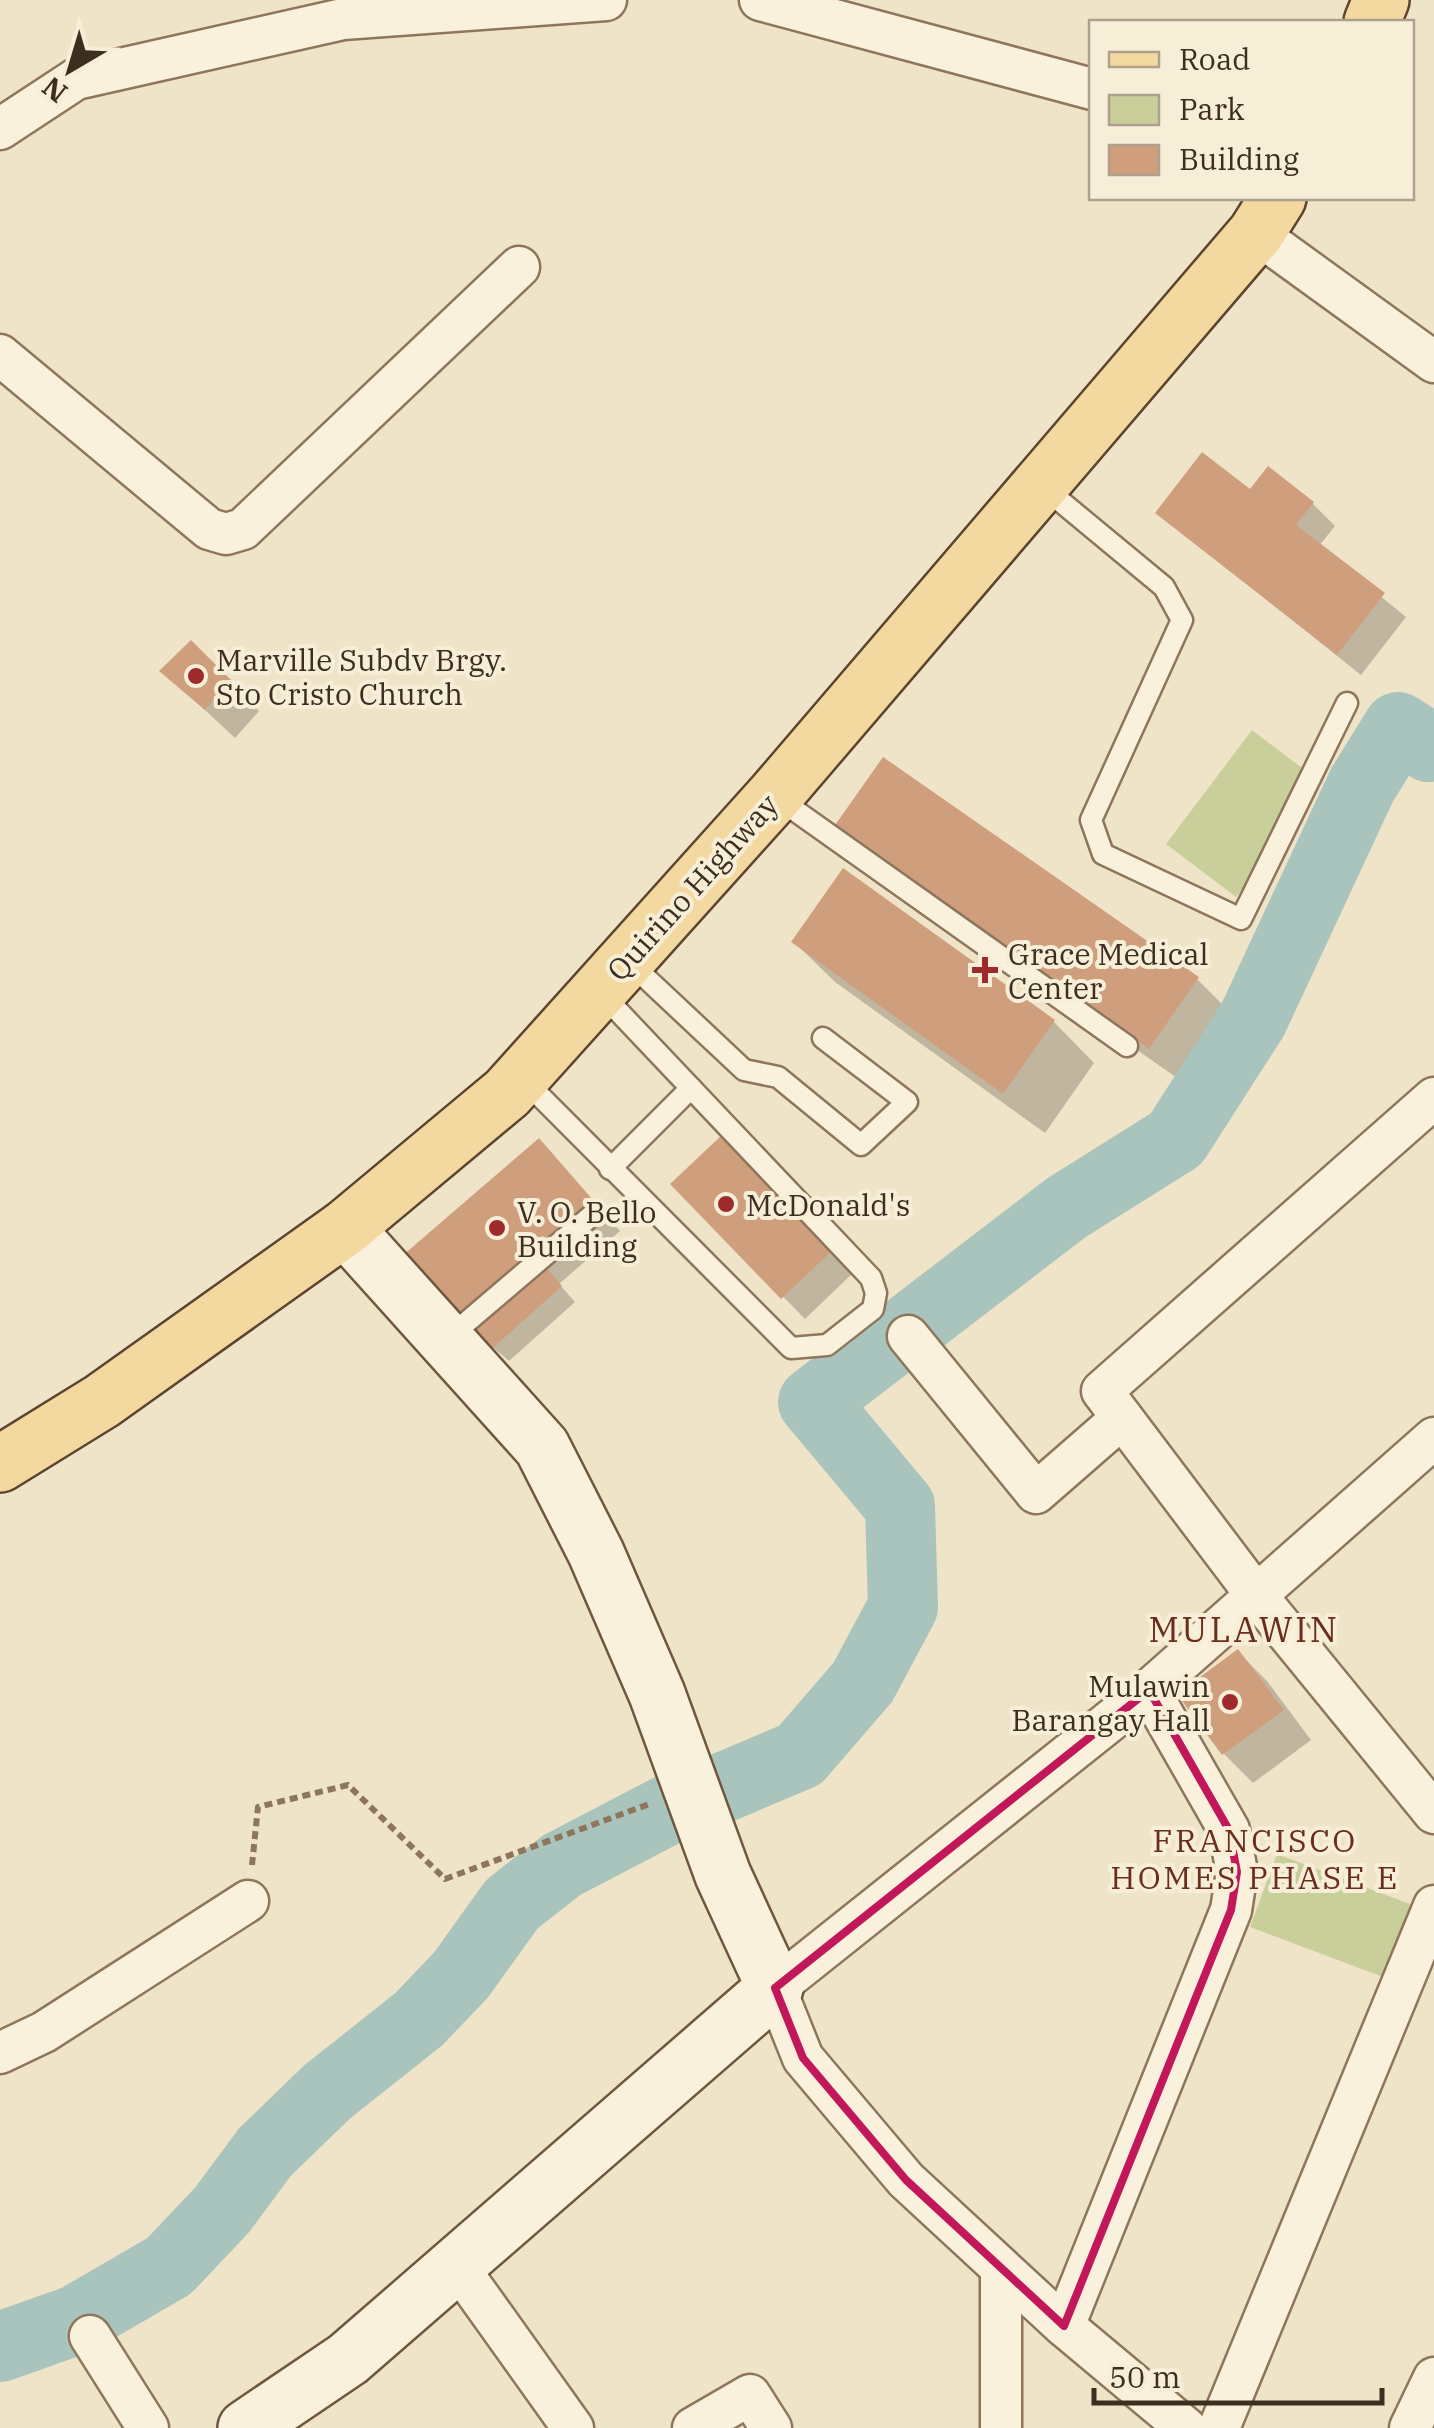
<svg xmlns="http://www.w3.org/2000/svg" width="1434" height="2428" font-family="'IBM Plex Serif',serif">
<rect width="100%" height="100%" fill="#f0e4c8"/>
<g fill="#c9cf9b">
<path d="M1252,730L1322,783L1236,897L1166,844Z"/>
<path d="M1277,1854L1418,1907L1391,1980L1250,1927Z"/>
</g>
<g fill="#0003">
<path d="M1250,492L1313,504L1335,526L1319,546L1406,617L1361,675L1158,513Z"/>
<path d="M191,643L259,711L235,738L163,671Z"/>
<path d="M877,868L1197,979L1238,1020L1190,1087Z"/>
<path d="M844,872L1054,1022L1094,1063L1045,1133L835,982L794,942Z"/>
<path d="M723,1138L854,1272L805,1319L674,1184Z"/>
<path d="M539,1142L620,1231L559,1284L575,1302L509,1361L457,1317Z"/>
<path d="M1238,1652L1267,1681L1311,1740L1253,1783L1224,1754Z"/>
</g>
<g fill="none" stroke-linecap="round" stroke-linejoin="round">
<g stroke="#a9c4bc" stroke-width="70">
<path d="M715,1791L800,1755L863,1682L903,1607L900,1506L813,1402L1066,1208L1176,1139L1253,1019L1362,785L1398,727L1429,747L1434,745"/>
<path d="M0,2347L76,2320L169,2266L222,2210L265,2152L327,2092L419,2019L461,1975L512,1904L562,1865L677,1805"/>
</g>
</g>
<g fill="#cf9f7d">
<path d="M1202,452L1250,489L1268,466L1314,502L1296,525L1385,593L1337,655L1155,513Z"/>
<path d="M191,640L231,680L205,710L159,671Z"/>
<path d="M883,757L1199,977L1149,1049L833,828Z"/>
<path d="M843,868L1055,1020L1003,1094L791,942Z"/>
<path d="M723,1134L834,1249L781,1299L670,1184Z"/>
<path d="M539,1138L593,1200L455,1318L402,1256Z"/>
<path d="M544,1265L562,1286L493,1348L474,1327Z"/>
<path d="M1238,1649L1284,1710L1222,1755L1177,1694Z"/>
</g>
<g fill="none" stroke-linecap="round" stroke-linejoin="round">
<g stroke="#8d765c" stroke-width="25">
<g id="lane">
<path d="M1042,486L1164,587L1182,620L1091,820L1103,854L1241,919L1347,703"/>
<path d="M776,797L1127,1046"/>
<path d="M630,963L744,1070L778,1077L861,1145L907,1102L823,1038"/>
<path d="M523,1079L791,1348L827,1345L873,1309L876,1293L871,1278L600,992"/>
<path d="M610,1169L691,1088"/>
<path d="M448,1338L591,1216"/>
</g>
</g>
<g stroke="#8d765c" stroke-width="45">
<g id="street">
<path d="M760,0L1092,89"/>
<path d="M0,129L76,79L343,19L606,0"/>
<path d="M1256,233L1434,362"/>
<path d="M0,355L209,529L226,534L243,529L519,267"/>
<path d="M1434,1098L1102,1391L1256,1595L1434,1813"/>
<path d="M908,1336L1036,1493L1122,1418"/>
<path d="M0,2053L44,2032L248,1901"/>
<path d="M458,2267L573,2428"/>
<path d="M1001,2270V2428"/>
<path d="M1064,2326L1231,1910L1237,1872L1229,1830L1149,1690"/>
<path d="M90,2336L148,2428"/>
<path d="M693,2428L750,2395L771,2428"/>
<path d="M1186,2428L1064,2326L906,2180L803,2058L775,1988L1149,1690L1434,1438"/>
<path d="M1219,2428L1434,1906"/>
<path d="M1410,2428L1434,2378"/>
</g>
</g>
<g stroke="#6f573f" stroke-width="60">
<path id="secondary" d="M246,2428L348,2359L775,1988L723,1875L657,1694L596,1553L542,1447L345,1228"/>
</g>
<g stroke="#5b4430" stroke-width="60">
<g id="primary">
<path d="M1372,22L1381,0"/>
<path d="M0,1464L102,1401L345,1228L507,1093L774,796L1256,233L1278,198"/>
</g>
</g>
<path stroke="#8d765c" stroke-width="6" stroke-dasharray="8 5" stroke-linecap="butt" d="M252,1865L258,1807L348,1785L445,1879L652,1803"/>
<use href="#lane" stroke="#faf1dc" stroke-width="20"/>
<use href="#street" stroke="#faf1dc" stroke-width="40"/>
<use href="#secondary" stroke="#faf1dc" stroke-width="55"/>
<use href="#primary" stroke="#f3d9a0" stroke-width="55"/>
</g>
<path fill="none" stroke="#c2185b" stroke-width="8" stroke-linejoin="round" d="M1149,1690L1229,1830L1237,1872L1231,1910L1064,2326L906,2180L803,2058L775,1988Z"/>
<g fill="#9e2a2b" stroke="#f7eed8" stroke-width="4">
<circle cx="196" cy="676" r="10"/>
<path d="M980 955h10v10h10v10h-10v10h-10v-10h-10v-10h10z"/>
<circle cx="726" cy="1204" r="10"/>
<circle cx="497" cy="1228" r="10"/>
<circle cx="1230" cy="1702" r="10"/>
</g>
<g text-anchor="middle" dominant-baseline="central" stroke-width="8" stroke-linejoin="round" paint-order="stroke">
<g font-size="30" fill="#3d2e20" stroke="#f7eed8" text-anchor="start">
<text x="216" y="659">Marville Subdv Brgy.<tspan x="216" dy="34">Sto Cristo Church</tspan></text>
<text x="1008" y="953">Grace Medical<tspan x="1008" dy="34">Center</tspan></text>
<text x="746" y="1204">McDonald's</text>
<text x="517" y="1211">V. O. Bello<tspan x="517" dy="34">Building</tspan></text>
<text x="1210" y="1685" text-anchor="end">Mulawin<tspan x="1210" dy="34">Barangay Hall</tspan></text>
</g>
<g font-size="30" fill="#3d2e20" stroke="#f7eed8">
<text transform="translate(692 887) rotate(-48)">Quirino Highway</text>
</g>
<g font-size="32" letter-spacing="2.5" fill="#6b2e1e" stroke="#f7eed8">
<text x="1255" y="1840">FRANCISCO<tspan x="1255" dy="37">HOMES PHASE E</tspan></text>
</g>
<g font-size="35" letter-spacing="2.5" fill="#6b2e1e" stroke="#f7eed8">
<text x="1244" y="1629">MULAWIN</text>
</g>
</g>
<rect x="1089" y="20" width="325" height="180" fill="#f7eed8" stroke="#ada18e" stroke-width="2.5"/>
<rect x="1109" y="52" width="50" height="15" fill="#f3d9a0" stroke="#ada18e" stroke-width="2.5"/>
<text x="1179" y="70" font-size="30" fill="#3d2e20">Road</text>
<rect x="1109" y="95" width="50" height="30" fill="#c9cf9b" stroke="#ada18e" stroke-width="2.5"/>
<text x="1179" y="120" font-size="30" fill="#3d2e20">Park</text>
<rect x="1109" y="145" width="50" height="30" fill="#cf9f7d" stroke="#ada18e" stroke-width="2.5"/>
<text x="1179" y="170" font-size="30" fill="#3d2e20">Building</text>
<g transform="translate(70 70) rotate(218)" stroke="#f7eed8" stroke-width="8" paint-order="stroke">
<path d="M0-8L18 38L0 25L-18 38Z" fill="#3d2e20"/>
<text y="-15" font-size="28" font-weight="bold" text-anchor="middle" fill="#3d2e20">N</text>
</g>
<path d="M1094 2388v15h288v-15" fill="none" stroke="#3d2e20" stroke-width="5"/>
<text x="1109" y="2388" font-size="30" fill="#3d2e20" stroke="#f7eed8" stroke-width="8" paint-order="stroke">50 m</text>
</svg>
